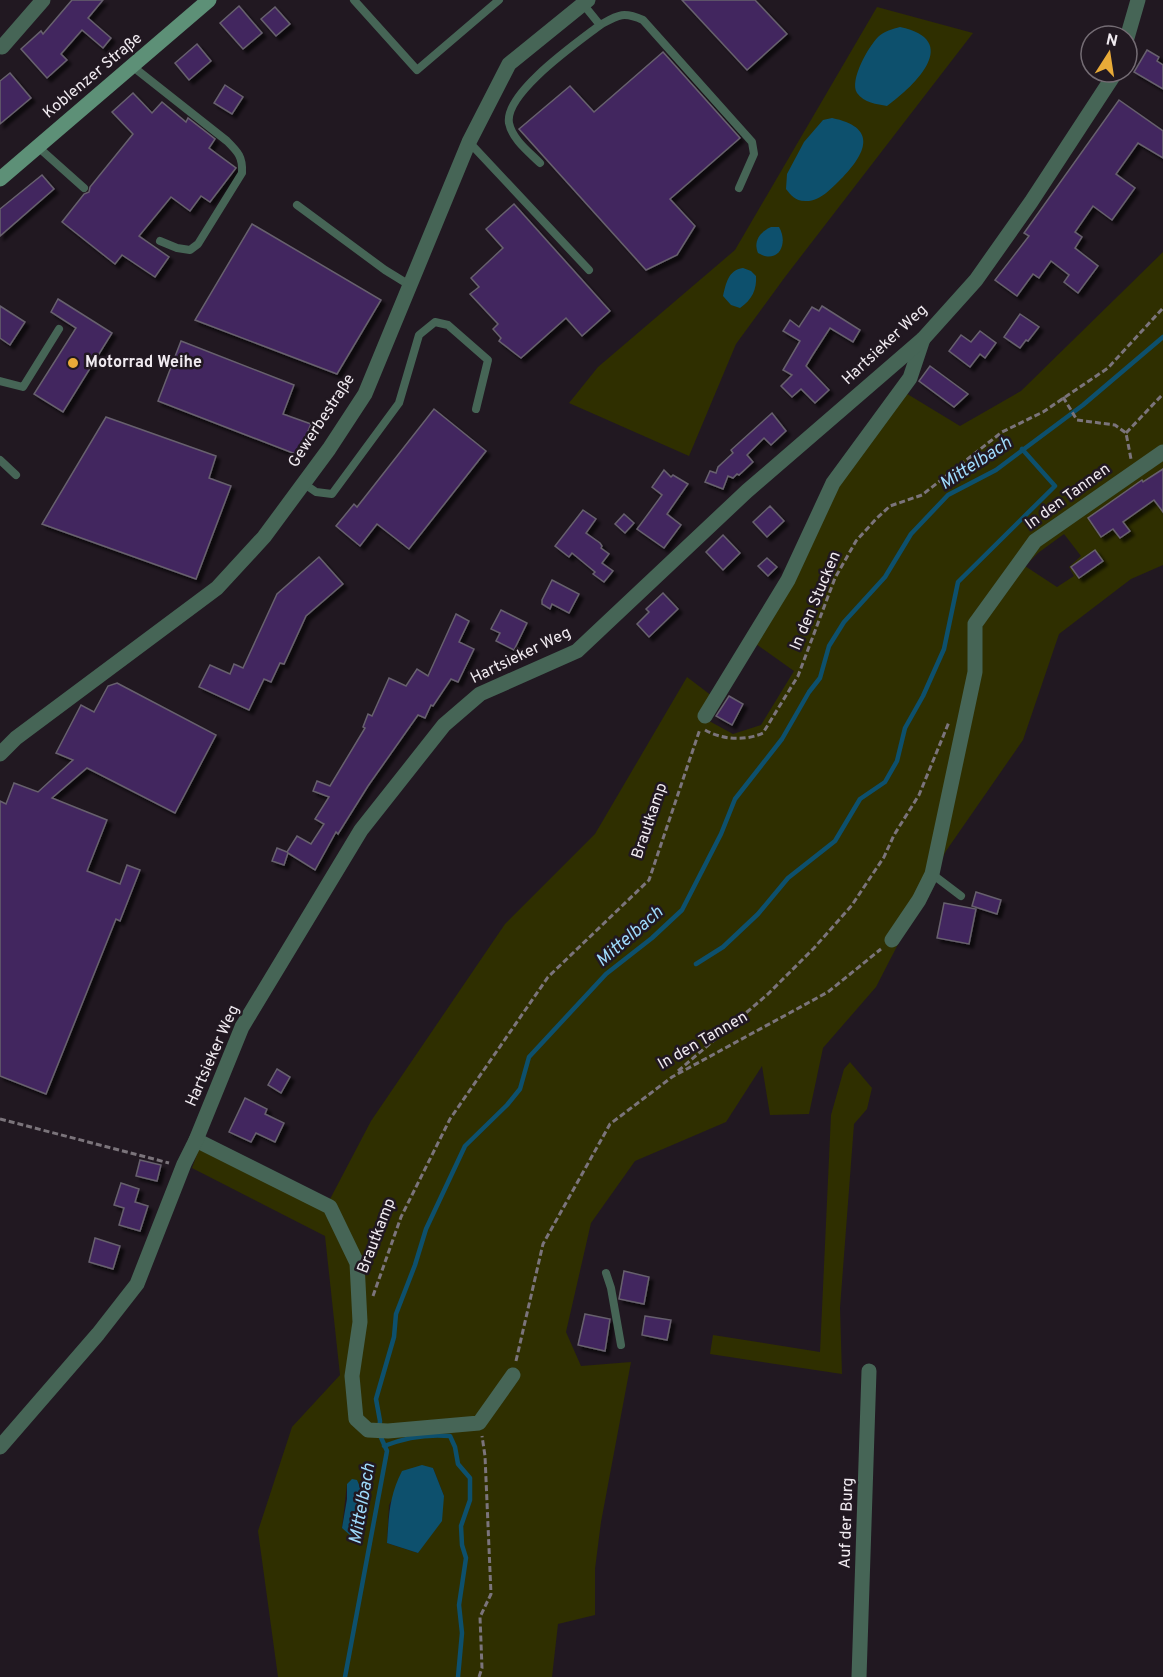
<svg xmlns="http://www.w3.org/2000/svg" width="1163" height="1677" font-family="Overpass,sans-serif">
<defs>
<filter id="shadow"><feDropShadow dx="4" dy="4" stdDeviation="1.5" flood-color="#0009"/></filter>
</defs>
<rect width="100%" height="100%" fill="#211821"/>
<g fill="#2f2f00" fill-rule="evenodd">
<path d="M877,7L973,33L785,277L736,344L689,456L569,403L598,367L735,250Z"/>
<path d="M1163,252V565L1131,579L1059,634L1023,740L946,851L876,987L823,1048L809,1114L770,1115L762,1066L726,1122L635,1161L591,1223L566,1332L581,1366L631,1362L601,1522L595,1569V1615L558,1624L552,1677H278L258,1531L292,1427L340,1375L325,1236L192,1168L200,1146L329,1201L371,1121L505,924L595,834L687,677L712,696L700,716L733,734L761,725L794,671L756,644L838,484L904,392L960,426L1021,391ZM1064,534L1081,556L1069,567L1074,576L1057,587L1025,566L1038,553ZM433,1468L444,1496L428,1537L418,1553L387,1543L389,1505L395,1494ZM347,1484L363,1504L356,1525V1535L342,1528Z"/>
<path d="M850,1062L872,1088L867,1109L854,1124L840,1308L842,1374L710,1354L713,1335L820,1352L831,1115L844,1069Z"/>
</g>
<g fill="#0d506d">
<path d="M900,27C962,40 916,85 887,106C877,104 864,103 857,93C849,80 869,46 878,37C884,31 893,29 900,27Z"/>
<path d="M832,118C876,127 868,151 843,177C833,187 820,202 805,201C795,201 791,195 786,189L787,174L804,142L823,120Z"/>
<path d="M771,227H779C789,244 778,265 758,253C753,241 760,232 771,227Z"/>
<path d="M743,268L751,271L756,276C757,289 752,300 740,308L731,305L723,296C726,284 728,270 743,268Z"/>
<path d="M422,1465L433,1468L444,1496L442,1521L418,1553L387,1543C389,1516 389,1496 402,1471Z"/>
<path d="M352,1479L357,1480C368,1504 356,1512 356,1535L351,1536L342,1528L347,1499V1484Z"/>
</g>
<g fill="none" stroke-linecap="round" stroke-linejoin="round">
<g stroke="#0d506d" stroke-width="4.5">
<path d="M696,964L723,947L758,914L788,878L835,841L860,799L885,782L897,761L905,728L923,696L944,649L958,582L1055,486L1022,449"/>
<path d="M384,1446C404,1438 428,1434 450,1436L455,1447L458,1464L470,1478V1500L461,1526L462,1545L466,1558L459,1605L462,1633L458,1677"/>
<path d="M345,1677L387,1451L379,1433L380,1421L376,1399L394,1337L396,1314L415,1265L426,1229L465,1146L507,1105L520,1089L529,1057L606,974L652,938L682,910L721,834L735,799L782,739L809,692L820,678L829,646L844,622L885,577L911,534L948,495L996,470L1083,405L1163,337"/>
</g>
</g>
<g fill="#43265e" stroke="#67616e" stroke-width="1.5" filter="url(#shadow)">
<path d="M72,0H103L88,18L111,38L103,48L82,30L61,54L67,60L47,78L21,49L41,31L43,34Z"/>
<path d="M682,0H755L787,34L747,70Z"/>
<path d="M239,6L262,33L243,49L220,23Z"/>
<path d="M275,7L290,24L276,36L261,19Z"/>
<path d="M197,44L211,61L189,80L175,63Z"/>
<path d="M1147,50L1159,57L1157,61L1163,65V89L1134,72Z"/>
<path d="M663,52L740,138L670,199L695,226L677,255L646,270L519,129L570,86L594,112Z"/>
<path d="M10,73L31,98L0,124V81Z"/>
<path d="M225,85L243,97L232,114L214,103Z"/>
<path d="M133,93L152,113L162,102L186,122L188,118L215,139L209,148L236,168L210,202L201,196L190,211L171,197L139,236L169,257L155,277L122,255L115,264L62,222L84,194L89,192L90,187L133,134L112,112Z"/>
<path d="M1119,100L1163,131V158L1138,143L1116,174L1135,188L1112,220L1093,206L1075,232L1082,237L1075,248L1098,266L1078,293L1064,282L1069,275L1051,261L1039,278L1033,274L1017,296L995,280L1029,236L1024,233Z"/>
<path d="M42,175L54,189L0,236V209Z"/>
<path d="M514,204L610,311L582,336L566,318L521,358L499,341L501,338L493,329L498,324L470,294L479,287L471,278L503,248L486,229Z"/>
<path d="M252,224L381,300L337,374L195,320Z"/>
<path d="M58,299L112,333L63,412L34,394L76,328L51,312Z"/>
<path d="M0,306L25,322L10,345L0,338Z"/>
<path d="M822,306L860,330L853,342L830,328L812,356L806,366L829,390L815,403L801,389L792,397L781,386L792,375L783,370L800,341L783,331L790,320L799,327L812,307L819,311Z"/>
<path d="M1020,314L1039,327L1028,341L1026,340L1020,348L1004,337Z"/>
<path d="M980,331L996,343L985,358L980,354L970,367L949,351L961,335L971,342Z"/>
<path d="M181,341L294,385L283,414L311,424L298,455L158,401Z"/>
<path d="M930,366L968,394L954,407L919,381Z"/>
<path d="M434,409L486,451L409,549L377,524L360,546L336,526L354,504L357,507Z"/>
<path d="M772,413L786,431L771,445L764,438L747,455L753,462L739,475L737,474L733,478L728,476L723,489L705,482L710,471L716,473L718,467L733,453L731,450Z"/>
<path d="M106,417L216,456L209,478L231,486L196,579L42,524Z"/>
<path d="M1163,469V512L1154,500L1123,522L1130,531L1120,538L1113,529L1101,537L1088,518L1142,480L1143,482Z"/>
<path d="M664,470L671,477L673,475L688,484L667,514L681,525L664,548L637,529L662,495L652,487Z"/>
<path d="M770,506L784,521L767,537L753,522Z"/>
<path d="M583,510L596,519L586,533L600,543L602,546L601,548L609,554L602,563L613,571L604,582L593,574L595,572L572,553L569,557L555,546Z"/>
<path d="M624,514L634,523L625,533L615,524Z"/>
<path d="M723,535L740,553L723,570L706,552Z"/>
<path d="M1095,550L1103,561L1079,578L1071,567Z"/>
<path d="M319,557L343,584L306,616L284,664L280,663L271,682L264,679L249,710L199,687L210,665L230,674L234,664L243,668L277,594Z"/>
<path d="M767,558L777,567L768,576L758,566Z"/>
<path d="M552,580L579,594L569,613L552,604L550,609L542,604V600Z"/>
<path d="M663,593L678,609L649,637L637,624L649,612L646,609Z"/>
<path d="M501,610L527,623L514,650L496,641L500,633L491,629Z"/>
<path d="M456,614L469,621L459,642L474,649L458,682L451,679L433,706L431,705L425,718L418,715L368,786L338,834L336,832L315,870L288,853L284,865L272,861L277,848L287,852L297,836L311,844L324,824L315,819L329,797L313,791L317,781L330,786L365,728L363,727L368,714L372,716L389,678L406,686L417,669L428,676Z"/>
<path d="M117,683L216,735L175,813L87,768L52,798L107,820L87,871L120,884L127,865L140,870L120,921L116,919L46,1094L0,1076V801L6,804L14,783L38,792L73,760L56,753L81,705L94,712L108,686Z"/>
<path d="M729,696L743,704L732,725L716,716Z"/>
<path d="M976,892L1001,900L997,914L972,906Z"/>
<path d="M944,903L976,909L969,944L937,938Z"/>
<path d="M277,1069L290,1077L281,1093L268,1085Z"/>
<path d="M245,1098L267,1109L265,1114L284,1123L275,1142L256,1133L251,1142L229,1132Z"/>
<path d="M140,1160L161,1165L157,1181L136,1176Z"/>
<path d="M121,1183L139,1189L135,1202L148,1206L140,1231L119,1225L124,1208L114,1205Z"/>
<path d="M95,1238L120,1246L113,1269L89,1262Z"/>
<path d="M624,1271L649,1277L644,1304L619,1299Z"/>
<path d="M585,1314L610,1319L605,1351L578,1345Z"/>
<path d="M645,1316L671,1320L667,1340L642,1335Z"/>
</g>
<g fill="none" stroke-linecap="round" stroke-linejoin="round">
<g stroke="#7b747b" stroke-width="3" stroke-dasharray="6 3" stroke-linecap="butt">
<path d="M1063,397L1077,420L1115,425L1126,433L1131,459"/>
<path d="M1126,433L1163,394"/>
<path d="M705,730C722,740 746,741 763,733L798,676L835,578L856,541L876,519L890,506L922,495L1002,432L1043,412L1108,368L1163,308"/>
<path d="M678,1071L768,994L814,948L852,905L884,857L894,835L919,795L949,722"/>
<path d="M0,1119L169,1163"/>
<path d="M373,1296L401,1217L450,1119L548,977L649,880L700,729"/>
<path d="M516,1361L543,1244L610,1124L672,1077L828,992L881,949"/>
<path d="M479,1677L482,1668L480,1617L491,1594L485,1456L482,1436"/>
</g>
<g stroke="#466556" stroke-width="8">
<path d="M354,0L417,70L499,0"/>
<path d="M600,25C618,15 623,11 643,20L752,142L754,154L739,188"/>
<path d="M132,66L227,141C238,152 243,157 242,173L198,244L190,250L177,248L160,241"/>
<path d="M469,142L589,270"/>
<path d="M38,147L84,188"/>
<path d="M540,163C529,152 512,139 509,123C504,93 578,42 600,25L583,4"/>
<path d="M297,205L385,270L411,286"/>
<path d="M0,381L23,387L59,329"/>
<path d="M0,460L16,475"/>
<path d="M303,483L316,492L332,494L399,403L419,335L435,322L448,325L488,360L476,409"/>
<path d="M932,874L961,896"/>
<path d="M606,1273L611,1288L621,1345"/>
</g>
<g stroke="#466556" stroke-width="15">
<path d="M1127,38L1138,0"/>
<path d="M2,47L43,0"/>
<path d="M705,716L788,580L833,483L910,378L923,339"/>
<path d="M0,754L16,738L217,588L264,537L329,449L365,394L469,142L509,64L588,0"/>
<path d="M892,940L919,900L932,874L975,672V624L1035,541L1163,452"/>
<path d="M196,1140L330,1207L357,1263L360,1322L352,1376L356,1419L368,1430L388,1431L479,1423L513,1375"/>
<path d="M0,1447L98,1334L137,1284L184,1164L196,1140L242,1027L361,830L444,725L480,694L577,651L747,491L923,339L976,280L1031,202L1116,72"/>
<path d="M859,1677L869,1371"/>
</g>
<path stroke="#5d9077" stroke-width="15" d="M0,179L209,0"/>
</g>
<circle fill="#e9ab38" stroke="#211821" stroke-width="2" cx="73" cy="363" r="6"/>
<g text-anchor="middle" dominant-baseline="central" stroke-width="5" stroke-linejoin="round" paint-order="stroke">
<g font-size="16" fill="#f0eaf0" stroke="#211821">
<text transform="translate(93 76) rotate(-40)">Koblenzer Straße</text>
<text transform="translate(885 345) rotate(-43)">Hartsieker Weg</text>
<text transform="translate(322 421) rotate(-57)">Gewerbestraße</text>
<text transform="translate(1068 497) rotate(-36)">In den Tannen</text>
<text transform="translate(816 601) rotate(-67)">In den Stucken</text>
<text transform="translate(521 656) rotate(-26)">Hartsieker Weg</text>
<text transform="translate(650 821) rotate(-71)">Brautkamp</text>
<text transform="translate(703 1041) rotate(-30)">In den Tannen</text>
<text transform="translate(213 1056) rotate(-66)">Hartsieker Weg</text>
<text transform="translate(377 1236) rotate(-69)">Brautkamp</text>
<text transform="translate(847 1523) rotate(-88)">Auf der Burg</text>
</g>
<g font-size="16" font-weight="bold" fill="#f0eaf0" stroke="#211821" text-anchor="start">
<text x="85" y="363">Motorrad Weihe</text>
</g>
<g font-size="18" font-style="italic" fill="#9edafb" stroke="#211821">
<text transform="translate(976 464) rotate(-33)">Mittelbach</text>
<text transform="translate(630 937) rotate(-41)">Mittelbach</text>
<text transform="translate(363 1504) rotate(-80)">Mittelbach</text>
</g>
</g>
<g transform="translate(1109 54) rotate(12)"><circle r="28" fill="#211821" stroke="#746c74" stroke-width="1.5"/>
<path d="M0-4.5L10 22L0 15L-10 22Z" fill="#e9ab38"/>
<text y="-9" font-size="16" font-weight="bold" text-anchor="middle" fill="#f0eaf0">N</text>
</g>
</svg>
